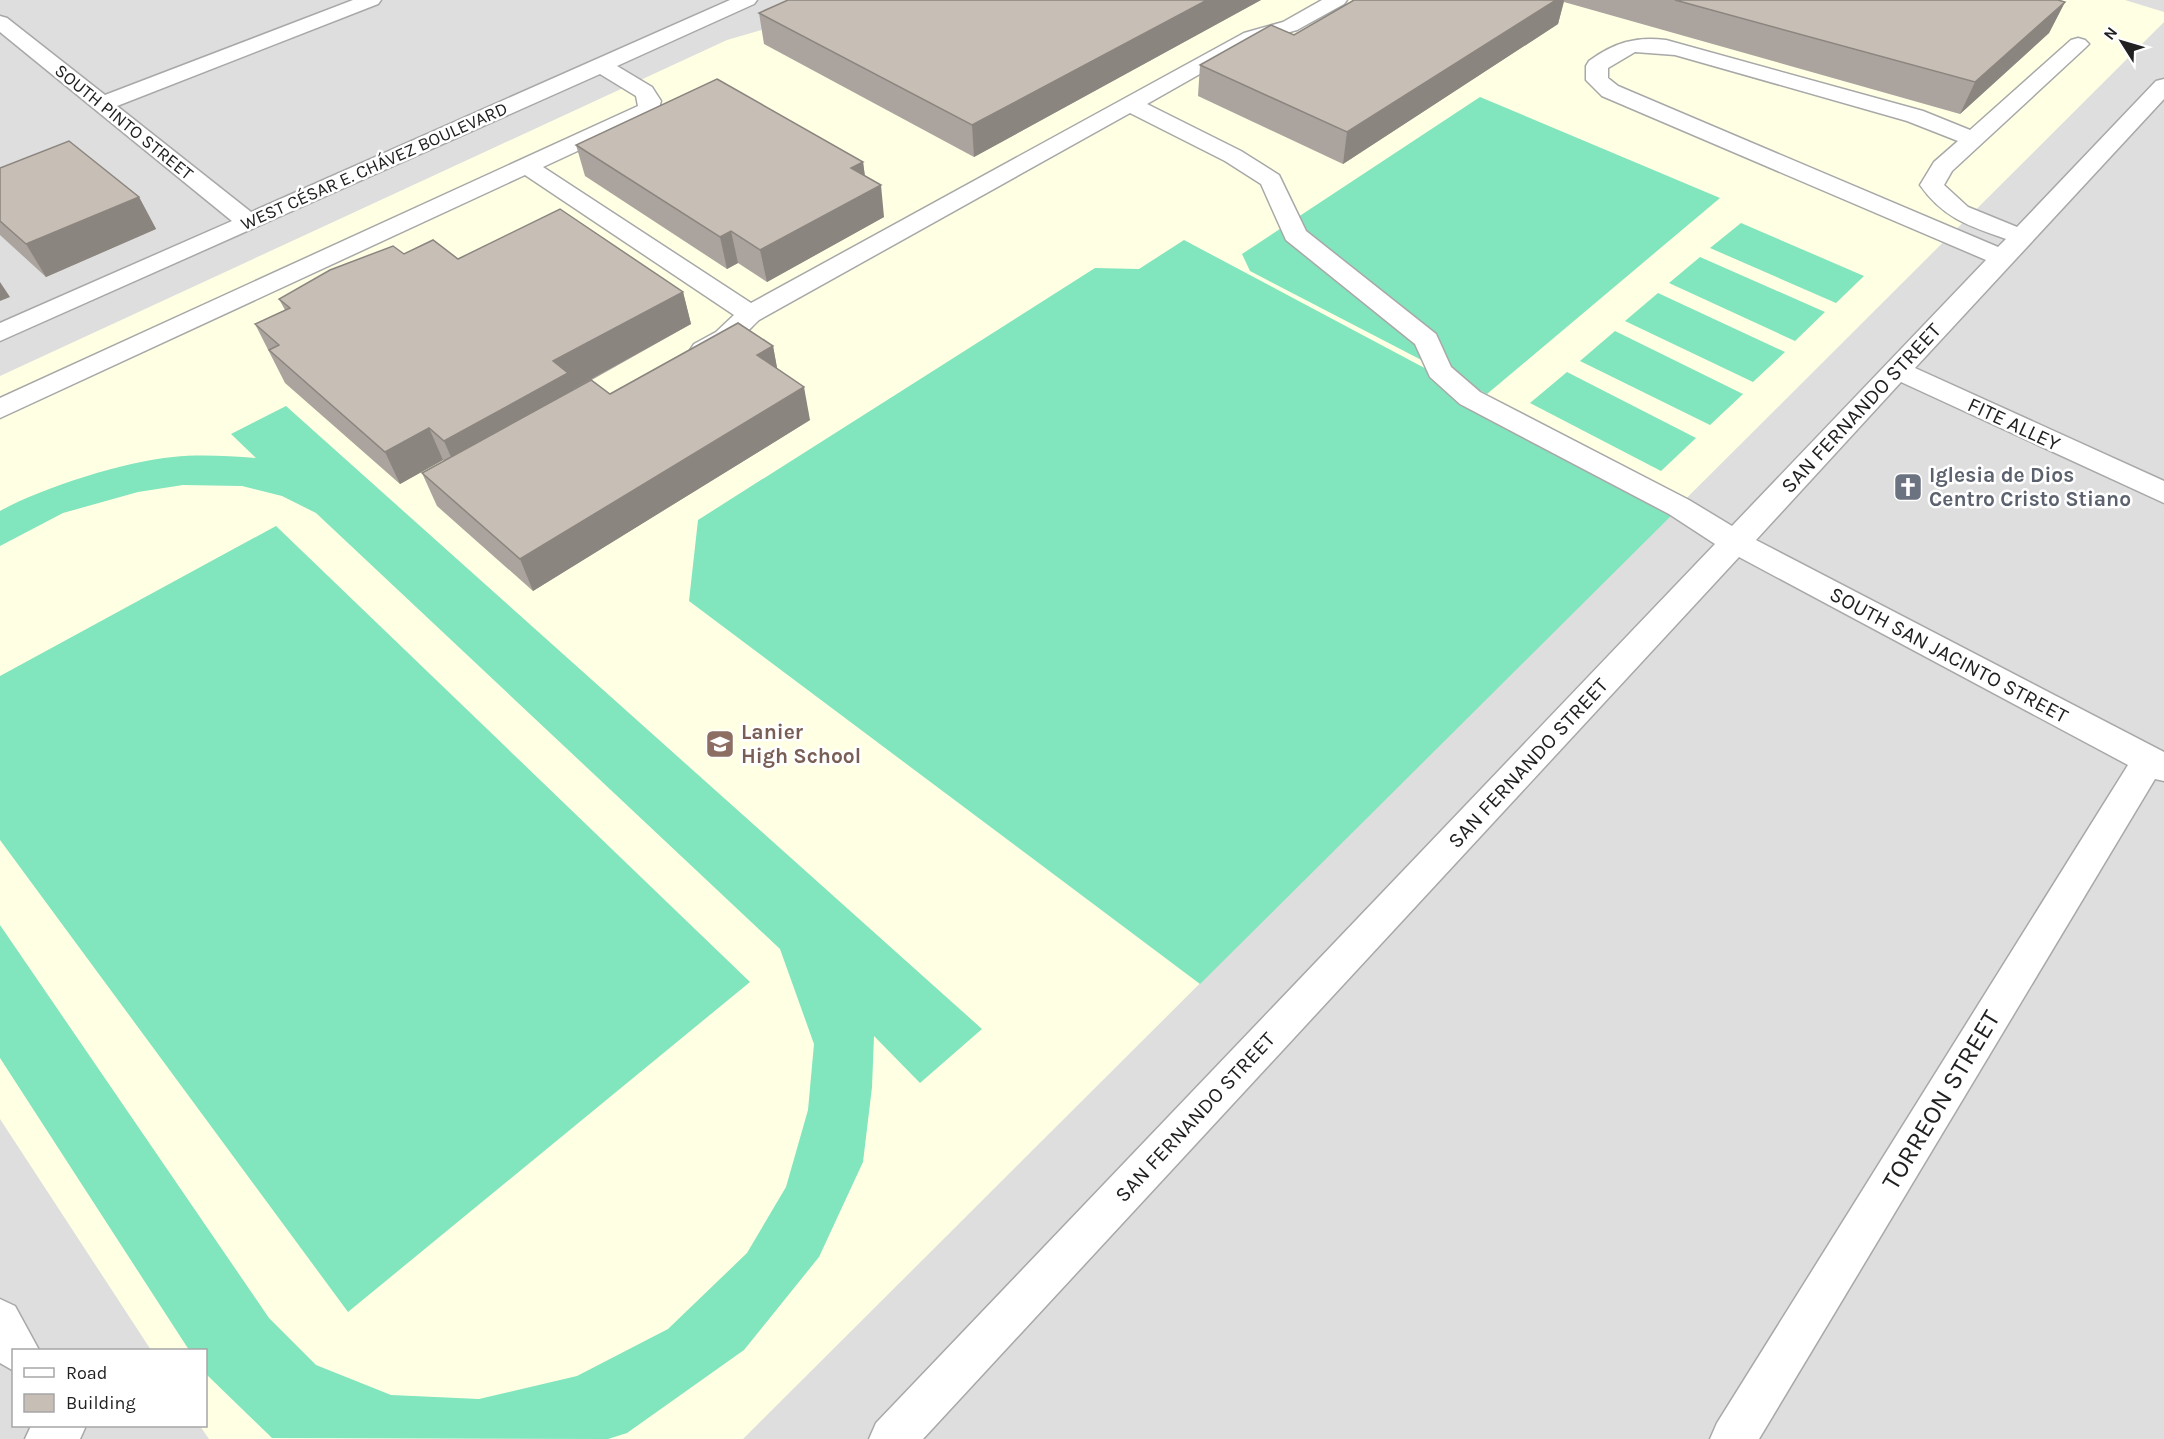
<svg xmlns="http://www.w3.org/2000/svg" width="2164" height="1439" font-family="Karla,sans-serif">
<rect width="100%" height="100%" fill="#f2eee8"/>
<path fill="#dfdede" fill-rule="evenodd" d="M0,0H2164V1439H0ZM14,1350H206V1426H14Z"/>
<path fill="#ffffe4" d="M837,0H2125L2164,12V22L743,1439H209L200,1426H206V1350H151L0,1119V376L727,40L786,23Z"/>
<g fill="#81e5bd">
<path d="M1480,97L1720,198L1487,394L1250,271L1242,254Z"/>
<path d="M1741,223L1864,276L1836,303L1710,248Z"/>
<path d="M1184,240L1682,505L1200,984L689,601L698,520L1095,268L1139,269Z"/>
<path d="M1700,257L1825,312L1795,341L1669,283Z"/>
<path d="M1658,293L1785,352L1753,382L1625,321Z"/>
<path d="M1615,331L1743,394L1710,425L1580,361Z"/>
<path d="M1567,372L1696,438L1661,471L1530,403Z"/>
<path d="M286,406L982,1029L920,1083L874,1036L872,1087L863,1162L819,1257L744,1350L627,1433L608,1439L272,1438L206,1374V1350H189L0,1058V925L269,1318L316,1365L391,1395L479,1399L577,1376L668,1329L747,1253L786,1187L808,1110L814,1044L780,949L316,513L282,496L242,486L183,485L138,492L63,513L0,546V511C41,488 126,461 173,457C200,454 228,456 256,458L231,434Z"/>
<path d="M276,526L750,982L348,1312L0,840V676Z"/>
</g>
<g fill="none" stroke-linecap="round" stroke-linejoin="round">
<g stroke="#a8a8a8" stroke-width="3">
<g id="minor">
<path d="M353,0H381L378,4L117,106L251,212L730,0H757L754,4L617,66L652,87L661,101L657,114L543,167L751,303L1244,33L1283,22L1322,0H1347L1344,4L1297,30L1258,41L1147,104L1241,151L1279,175L1306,231L1436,334L1451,367L1480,392L1689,500L1732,526L1986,260L1602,96L1586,80V66L1589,61C1613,43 1636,36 1666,40L1923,111L1970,130L2071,40L2078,38L2085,40L2089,44L2085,48L1952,171L1944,185L1968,207L2017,227L2156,81L2164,79V99L1915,368L2164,481V503L1901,382L1756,540L2164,752V781L2155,779L1759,1439H1710L1717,1423L2128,765L1739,557L923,1439H869L876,1423L1715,544L1669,514L1460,404L1430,377L1415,344L1286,240L1261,184L1225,161L1130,113L759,320C742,336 720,363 694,356L690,350L694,344L716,332L734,315L525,175L0,418V398L638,106L636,96L600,74L0,341V323L232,221L0,32V16L7,18L105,95ZM1635,52L1675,55L1907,121L1958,141L1934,162L1920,185C1943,218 1969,226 2006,239L1998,247L1618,86L1608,78V68Z"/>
<path d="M0,1299L15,1306L39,1350H14V1371L0,1363Z"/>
<path d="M31,1426H84L85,1428L80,1439H25Z"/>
</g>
</g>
<use href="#minor" fill="#fff" fill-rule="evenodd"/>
</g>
<g fill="#aba39d">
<path d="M788,0H1261L974,157L764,44L759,13Z"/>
<path d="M1354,0H2058L2065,2L2049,33L1960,114L1564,2L1558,24L1343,164L1198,96L1200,65L1294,35Z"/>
<path d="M576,145L863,162L865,176L884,217L767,282L738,263L727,269L585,176Z"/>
<path d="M0,168L139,197L156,229L46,277L0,235Z"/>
<path d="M404,254L458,259L683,292L691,324L574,390L610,394L773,346L777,369L810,420L533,591L437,506L422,473L444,461L443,460L400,484L285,383L255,324L285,310L279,299Z"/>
</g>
<g fill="#8b857f">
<path d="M1207,0H1261L974,157L972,125Z"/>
<path d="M1556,0H1564L1558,24L1343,164L1347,132Z"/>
<path d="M2065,2L2049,33L1960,114L1975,82Z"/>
<path d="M863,162L867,193L881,185L884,217L767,282L760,250L851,168Z"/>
<path d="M139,197L156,229L46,277L26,244Z"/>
<path d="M731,231L738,263L727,269L720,237Z"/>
<path d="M0,282L10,297L0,301Z"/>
<path d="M683,292L691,324L573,389L579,406L458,473L444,441L553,361Z"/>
<path d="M773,346L779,378L757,355Z"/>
<path d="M804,387L810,420L533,591L520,559Z"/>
<path d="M429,428L443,460L400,484L385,452Z"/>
</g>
<g fill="#c7beb6" stroke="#8b857f" stroke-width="1.5">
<path d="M788,0H1207L972,125L759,13Z"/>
<path d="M1354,0H1556L1347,132L1200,65L1271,25L1294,35Z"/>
<path d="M1675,0H2058L2065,2L1975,82Z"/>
<path d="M717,79L863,162L851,168L881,185L760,250L731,231L720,237L576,145Z"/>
<path d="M69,141L139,197L26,244L0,221V168Z"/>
<path d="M560,209L683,292L553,361L568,373L444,441L429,428L385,452L269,350L279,345L255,324L290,308L279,299L330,270L393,246L404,254L433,240L458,259Z"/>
<path d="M738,323L773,346L757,355L804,387L520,559L422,473L591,380L610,394Z"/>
</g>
<defs>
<g id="church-square" transform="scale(1.5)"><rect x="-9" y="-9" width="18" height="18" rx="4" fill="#6b7280" stroke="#fff"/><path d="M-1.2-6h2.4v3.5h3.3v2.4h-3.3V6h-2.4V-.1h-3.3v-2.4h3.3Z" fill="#fff"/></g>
<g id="school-square" transform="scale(1.5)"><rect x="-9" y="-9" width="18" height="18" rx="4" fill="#8d6e63" stroke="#fff"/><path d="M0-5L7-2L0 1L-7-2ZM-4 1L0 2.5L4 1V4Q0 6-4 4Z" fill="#fff"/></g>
</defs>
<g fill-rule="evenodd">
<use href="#church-square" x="1908" y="487"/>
<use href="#school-square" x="720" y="744"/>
</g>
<g text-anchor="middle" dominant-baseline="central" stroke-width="5" stroke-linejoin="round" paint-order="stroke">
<g font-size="18" fill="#212121" stroke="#fff">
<text transform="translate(124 122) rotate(39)">SOUTH PINTO STREET</text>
<text transform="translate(374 166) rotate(-24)">WEST CÉSAR E. CHÁVEZ BOULEVARD</text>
</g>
<g font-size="21" fill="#212121" stroke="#fff">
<text transform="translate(1861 408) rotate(-47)">SAN FERNANDO STREET</text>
<text transform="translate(2014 424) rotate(25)">FITE ALLEY</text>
<text transform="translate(1949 655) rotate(28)">SOUTH SAN JACINTO STREET</text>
<text transform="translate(1528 763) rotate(-47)">SAN FERNANDO STREET</text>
<text transform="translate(1195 1117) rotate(-47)">SAN FERNANDO STREET</text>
</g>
<g font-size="21" font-weight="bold" fill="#5b616d" stroke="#fff" text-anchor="start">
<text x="1929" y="475">Iglesia de Dios<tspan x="1929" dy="24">Centro Cristo Stiano</tspan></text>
</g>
<g font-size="21" font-weight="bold" fill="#785e54" stroke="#fff" text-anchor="start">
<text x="741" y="732">Lanier<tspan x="741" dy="24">High School</tspan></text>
</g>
<g font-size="26" fill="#212121" stroke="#fff">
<text transform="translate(1941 1100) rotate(-59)">TORREON STREET</text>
</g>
</g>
<rect x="12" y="1349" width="195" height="78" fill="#ffffff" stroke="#a6a6a6" stroke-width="1.5"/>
<rect x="24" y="1368" width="30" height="9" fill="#ffffff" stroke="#a6a6a6" stroke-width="1.5"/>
<text x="66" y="1379" font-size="18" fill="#212121">Road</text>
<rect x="24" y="1394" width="30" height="18" fill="#c7beb6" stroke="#a6a6a6" stroke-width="1.5"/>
<text x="66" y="1409" font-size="18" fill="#212121">Building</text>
<g transform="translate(2122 42) rotate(307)" stroke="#ffffff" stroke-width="4.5" paint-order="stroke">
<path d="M0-4.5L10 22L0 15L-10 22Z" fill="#212121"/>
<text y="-9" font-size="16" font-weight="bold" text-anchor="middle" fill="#212121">N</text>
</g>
</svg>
